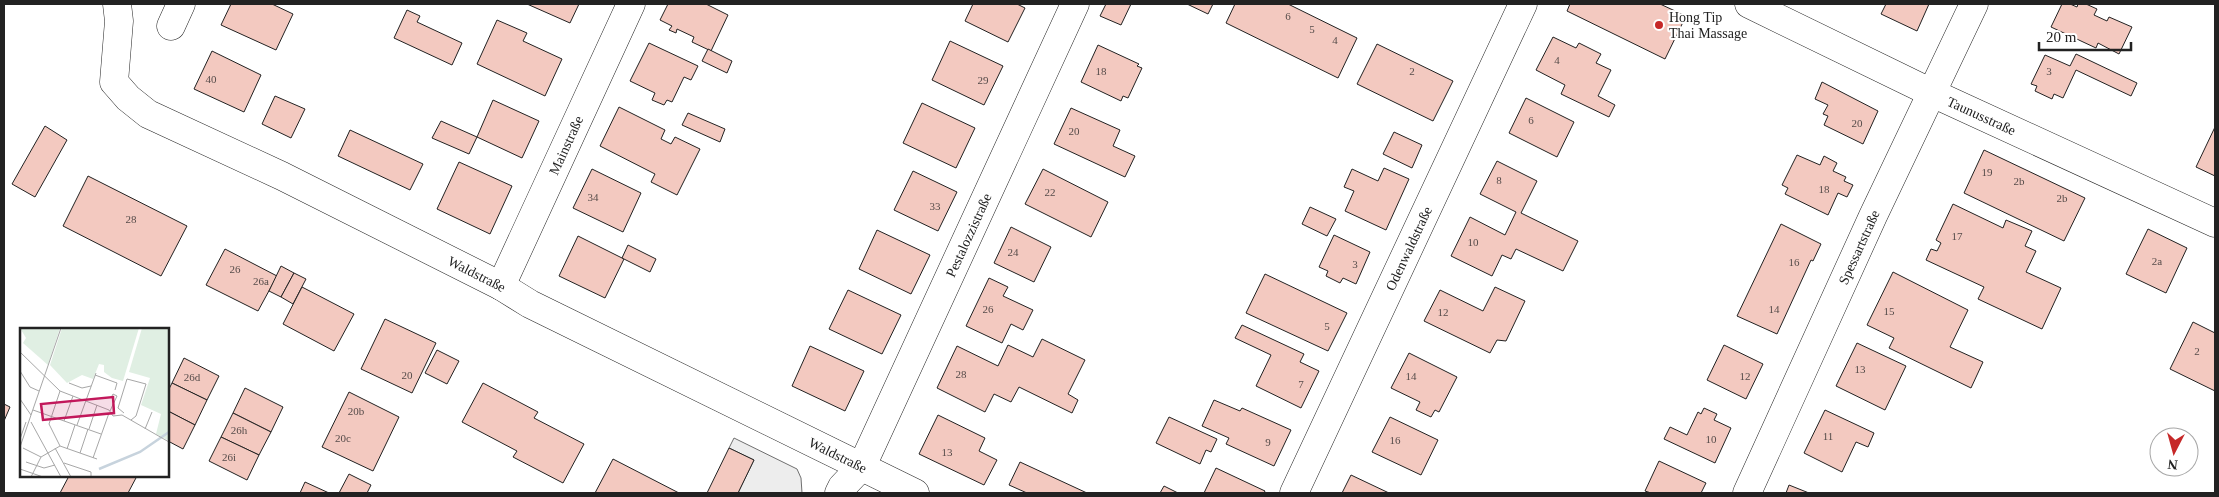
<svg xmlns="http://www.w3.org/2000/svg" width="2219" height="497" font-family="'Times New Roman',serif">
<rect width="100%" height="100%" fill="#fff"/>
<path fill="#ededed" stroke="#6f6f6f" d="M734,438L797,469L801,478L802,493H738L754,460L729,448Z"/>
<g fill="#f3c9c0" stroke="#222">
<path d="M231,4H272L293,14L276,50L221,25Z"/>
<path d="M527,4H579L570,23Z"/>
<path d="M668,4H706L728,15L711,51L692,42L694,37L677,29L676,33L669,30L672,26L660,20Z"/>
<path d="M973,4H1017L1025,8L1008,42L965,21Z"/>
<path d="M1106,4H1131L1121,25L1100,16Z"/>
<path d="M1187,4H1213L1208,14Z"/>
<path d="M1235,4H1288L1357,38L1338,78L1226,23Z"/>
<path d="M1570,4H1660L1686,16L1665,59L1567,11Z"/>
<path d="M1886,4H1929L1917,31L1881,14Z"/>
<path d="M2062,4H2070L2077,7L2078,4H2086L2097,9L2094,15L2107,21L2109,17L2132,27L2119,54L2098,43L2096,48L2051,27Z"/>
<path d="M407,10L420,16L417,22L462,43L452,65L394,38Z"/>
<path d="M497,20L527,33L523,41L562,59L545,96L477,64Z"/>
<path d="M1553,37L1576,48L1579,43L1601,54L1596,63L1611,70L1598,96L1615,105L1609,117L1561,94L1565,85L1536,70Z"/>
<path d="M950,41L1003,66L984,105L932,80Z"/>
<path d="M649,43L698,66L691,80L684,77L672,102L667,100L664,105L652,100L655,93L630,81Z"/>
<path d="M1377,44L1453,81L1433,121L1357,84Z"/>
<path d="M1098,45L1139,64L1137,66L1142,68L1128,98L1123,96L1121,101L1081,82Z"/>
<path d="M708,49L732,61L727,73L702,61Z"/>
<path d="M212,51L261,75L244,112L194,89Z"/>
<path d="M2076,54L2137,83L2131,96L2076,70L2063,98L2054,94L2052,99L2035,91L2037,86L2031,84L2045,55L2070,66Z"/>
<path d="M1822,82L1878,111L1863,144L1824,125L1828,116L1823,114L1828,105L1815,99Z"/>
<path d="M275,96L305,109L291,138L262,124Z"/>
<path d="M1526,98L1574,122L1557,157L1509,133Z"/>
<path d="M493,100L539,121L522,158L477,137Z"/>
<path d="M922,103L975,128L956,168L903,143Z"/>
<path d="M619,107L665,130L661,139L671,144L675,137L700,149L677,195L651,182L655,174L600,146Z"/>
<path d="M1071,108L1120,130L1113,146L1135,156L1125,177L1054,144Z"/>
<path d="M688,113L725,129L720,142L682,125Z"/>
<path d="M441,121L477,137L469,154L432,138Z"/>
<path d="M45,126L67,140L35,197L12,184Z"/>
<path d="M2215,127V176L2196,167Z"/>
<path d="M350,130L423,164L410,190L338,156Z"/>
<path d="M1394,132L1422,145L1412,168L1383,154Z"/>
<path d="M1984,150L2085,198L2064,241L1964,193Z"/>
<path d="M1797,155L1820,165L1824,156L1837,163L1833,171L1846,177L1844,181L1853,185L1847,197L1838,193L1828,215L1785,194L1788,188L1782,185Z"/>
<path d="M1497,161L1537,181L1521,213L1578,241L1563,271L1516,249L1511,259L1502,255L1492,276L1451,256L1470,217L1505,235L1516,212L1480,194Z"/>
<path d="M459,162L512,186L490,234L437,209Z"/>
<path d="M1384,168L1409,179L1386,230L1345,211L1354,191L1344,187L1352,169L1378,181Z"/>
<path d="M592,169L641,193L623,232L573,208Z"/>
<path d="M1043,169L1108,202L1091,237L1025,204Z"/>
<path d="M913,171L957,192L938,231L894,210Z"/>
<path d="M88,176L187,226L161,276L63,226Z"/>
<path d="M1953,204L2003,228L2006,220L2032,231L2025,246L2036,251L2026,272L2061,288L2042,329L1978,299L1984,287L1926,260L1931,249L1937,251L1941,243L1936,240Z"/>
<path d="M1310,207L1336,219L1327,236L1302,224Z"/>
<path d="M1781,224L1821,244L1813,261L1811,260L1777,334L1737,316Z"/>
<path d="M1011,227L1051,247L1034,282L994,263Z"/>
<path d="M2148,229L2187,248L2166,293L2126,274Z"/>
<path d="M877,230L930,255L911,294L859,269Z"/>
<path d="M1334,235L1370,252L1356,284L1343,278L1340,283L1326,276L1328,271L1319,267Z"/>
<path d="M578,236L624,259L605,298L559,276Z"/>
<path d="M628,245L656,259L650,272L622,258Z"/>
<path d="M225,249L277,276L258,311L206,285Z"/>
<path d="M281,266L294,273L281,297L269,291Z"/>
<path d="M1893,272L1968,310L1950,347L1983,362L1971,388L1889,348L1894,338L1867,325Z"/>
<path d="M294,273L306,279L293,304L281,297Z"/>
<path d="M1265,274L1347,313L1328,351L1246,313Z"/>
<path d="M989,278L1008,287L1003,296L1033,310L1023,330L1011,324L1002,343L966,326Z"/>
<path d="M302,287L354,314L334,351L283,324Z"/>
<path d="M1495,287L1525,301L1506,341L1497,340L1490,353L1424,321L1440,290L1483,311Z"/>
<path d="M848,290L901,315L882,354L829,329Z"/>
<path d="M385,319L436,343L412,393L361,369Z"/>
<path d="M2193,322L2215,333V391L2170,369Z"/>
<path d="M1242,325L1304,354L1300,362L1319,371L1301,408L1256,386L1271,355L1235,338Z"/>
<path d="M1042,339L1085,360L1068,394L1078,400L1072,413L1019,387L1011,402L994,394L985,412L937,388L957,346L998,366L1008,345L1033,357Z"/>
<path d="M1857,343L1906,366L1885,410L1836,386Z"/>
<path d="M1724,345L1763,364L1746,399L1707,380Z"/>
<path d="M810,346L864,371L845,411L792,386Z"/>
<path d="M437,350L459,361L447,384L425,373Z"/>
<path d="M1409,353L1457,377L1439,412L1435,410L1431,417L1416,410L1420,402L1391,388Z"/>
<path d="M184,358L219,376L207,400L172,383Z"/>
<path d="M172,383L207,400L195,425L168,411V391Z"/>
<path d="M483,383L538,412L534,418L584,444L563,483L513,457L517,451L462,422Z"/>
<path d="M245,388L283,407L271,432L233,413Z"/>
<path d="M349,392L399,417L373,471L322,447Z"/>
<path d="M1214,400L1240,411L1242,408L1291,430L1274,466L1226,444L1229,438L1202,426Z"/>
<path d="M4,404L10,407L4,421Z"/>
<path d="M1704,408L1717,414L1714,420L1731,428L1715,463L1664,439L1670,427L1687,435L1698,412L1701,414Z"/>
<path d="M1825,410L1874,433L1868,447L1856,442L1842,472L1804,453Z"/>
<path d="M168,411L195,425L183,449L168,441Z"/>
<path d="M233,413L271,432L259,455L221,437Z"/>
<path d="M938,415L985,438L979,451L997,460L984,485L919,454Z"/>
<path d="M1169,417L1217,439L1211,452L1206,450L1200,464L1156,443Z"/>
<path d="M1390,417L1438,440L1421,475L1372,452Z"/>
<path d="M221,437L259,455L247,480L209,461Z"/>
<path d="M729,448L754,460L738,493H707Z"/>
<path d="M613,459L679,493H595Z"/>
<path d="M1659,461L1706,483L1701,493H1651L1645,491Z"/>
<path d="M1020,462L1087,493H1027L1009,485Z"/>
<path d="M1216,468L1265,491L1264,493H1204Z"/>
<path d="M349,474L371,485L367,493H339Z"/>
<path d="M1351,475L1389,493H1342Z"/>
<path d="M69,476H137L128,493H60Z"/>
<path d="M305,482L329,493H300Z"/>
<path d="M1789,485L1809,493H1786Z"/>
<path d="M1164,486L1178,493H1160Z"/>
</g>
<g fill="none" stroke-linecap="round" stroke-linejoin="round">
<g stroke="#222" stroke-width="29">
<g id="minor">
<path id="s1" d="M117,4L119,21L114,82L128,98L148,114L282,176L501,286L530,304L915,493"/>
<path id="s2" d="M1749,4L1932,93L2215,223"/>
<path d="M171,26L181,4"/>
<path id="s3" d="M501,286L631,4"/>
<path id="s4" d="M839,493L842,487L862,466L1075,4"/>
<path id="s5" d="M1294,493L1523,4"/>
<path id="s6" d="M1747,493L1873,216L1974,4"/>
</g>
</g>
<use href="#minor" stroke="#fff" stroke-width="28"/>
</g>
<circle fill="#c62828" stroke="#fff" stroke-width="2" cx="1659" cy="25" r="5"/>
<g text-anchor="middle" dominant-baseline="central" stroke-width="4" stroke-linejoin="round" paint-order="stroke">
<g font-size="11" fill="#564c4a">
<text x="1288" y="16">6</text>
<text x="1312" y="29">5</text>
<text x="1335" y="40">4</text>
<text x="1557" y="60">4</text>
<text x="1101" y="71">18</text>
<text x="1412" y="71">2</text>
<text x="2049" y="71">3</text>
<text x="211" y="79">40</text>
<text x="983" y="80">29</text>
<text x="1531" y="120">6</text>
<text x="1857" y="123">20</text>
<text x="1074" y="131">20</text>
<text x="1987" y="172">19</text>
<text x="1499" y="180">8</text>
<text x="2019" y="181">2b</text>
<text x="1824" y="189">18</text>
<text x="1050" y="192">22</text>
<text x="593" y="197">34</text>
<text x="2062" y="198">2b</text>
<text x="935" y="206">33</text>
<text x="131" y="219">28</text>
<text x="1957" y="236">17</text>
<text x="1473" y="242">10</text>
<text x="1013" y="252">24</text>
<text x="2157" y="261">2a</text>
<text x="1794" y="262">16</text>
<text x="1355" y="264">3</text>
<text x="235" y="269">26</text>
<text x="261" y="281">26a</text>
<text x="988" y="309">26</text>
<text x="1774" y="309">14</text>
<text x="1889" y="311">15</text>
<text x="1443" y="312">12</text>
<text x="1327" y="326">5</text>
<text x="2197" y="351">2</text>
<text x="1860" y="369">13</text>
<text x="961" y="374">28</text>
<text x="407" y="375">20</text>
<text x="1411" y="376">14</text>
<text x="1745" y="376">12</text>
<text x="192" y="377">26d</text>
<text x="1301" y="384">7</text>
<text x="356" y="411">20b</text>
<text x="239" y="430">26h</text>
<text x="1828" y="436">11</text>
<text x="343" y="438">20c</text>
<text x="1711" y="439">10</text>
<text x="1395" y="440">16</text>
<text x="1268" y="442">9</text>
<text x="947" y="452">13</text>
<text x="229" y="457">26i</text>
</g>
<g font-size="14" fill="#222" stroke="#fff" text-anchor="start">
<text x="1669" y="17">Hong Tip<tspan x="1669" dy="16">Thai Massage</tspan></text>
</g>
<g font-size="14" fill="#222" stroke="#fff">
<text stroke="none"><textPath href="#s2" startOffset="258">Taunusstraße</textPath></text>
<text stroke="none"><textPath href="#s3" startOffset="155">Mainstraße</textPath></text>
<text stroke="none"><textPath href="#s4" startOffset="290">Pestalozzistraße</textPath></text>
<text stroke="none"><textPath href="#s5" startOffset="270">Odenwaldstraße</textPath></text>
<text stroke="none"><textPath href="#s6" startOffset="270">Spessartstraße</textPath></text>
<text stroke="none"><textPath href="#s1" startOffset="491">Waldstraße</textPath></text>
<text stroke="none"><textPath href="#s1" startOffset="895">Waldstraße</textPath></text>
</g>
</g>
<g transform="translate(20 328)">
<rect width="149" height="149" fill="#fff"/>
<path d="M0,0H40L28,37L3,15L6,10ZM42,0H119L103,53L92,50L84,44V37L79,36L73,51L62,47L47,55L30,37ZM122,0H149V113L136,106L141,86L121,77L130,50L109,44Z" fill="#e0efe3"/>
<path fill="none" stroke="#c7d3dd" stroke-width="2.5" d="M79,141L120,124L149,104"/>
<path fill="none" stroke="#a7a7a7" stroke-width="1" d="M0,24L40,63L89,82L93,88L102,87L149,114M0,43L10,59L19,63M75,47L97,55L95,62M49,55L62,60L71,58M0,71L11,87M13,82L81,106M90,83L97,68L93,66L91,70M104,85L98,80L107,51L126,56L116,88L111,92M44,93L53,68M11,94L41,149M57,97L76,45M69,101L77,77M125,101L132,84M0,111L6,94M40,118L29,96L40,63M0,119L41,0M3,120L21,129M35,120L51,149M47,121L55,97M60,125L68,101M73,130L89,85M6,134L24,140L35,137M44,135L71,144V149M0,141L23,149M11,149L21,129L40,118L77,131"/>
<path fill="#c2185b" fill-opacity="0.15" stroke="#c2185b" stroke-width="2.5" d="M93,69L94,85L23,92L21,76Z"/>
<rect width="149" height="149" fill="none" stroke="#222" stroke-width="2.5"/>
</g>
<rect width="2219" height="497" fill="none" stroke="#222222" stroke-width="10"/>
<g transform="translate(2174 452) rotate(186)"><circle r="24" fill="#ffffff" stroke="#a7a7a7"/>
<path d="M0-4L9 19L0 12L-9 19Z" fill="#c62828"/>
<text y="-8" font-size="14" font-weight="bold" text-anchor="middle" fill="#222222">N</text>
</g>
<path d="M2039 42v8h92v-8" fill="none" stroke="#222222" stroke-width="2.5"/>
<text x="2046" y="42" font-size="15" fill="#222222" stroke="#ffffff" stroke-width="4" paint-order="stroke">20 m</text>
</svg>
